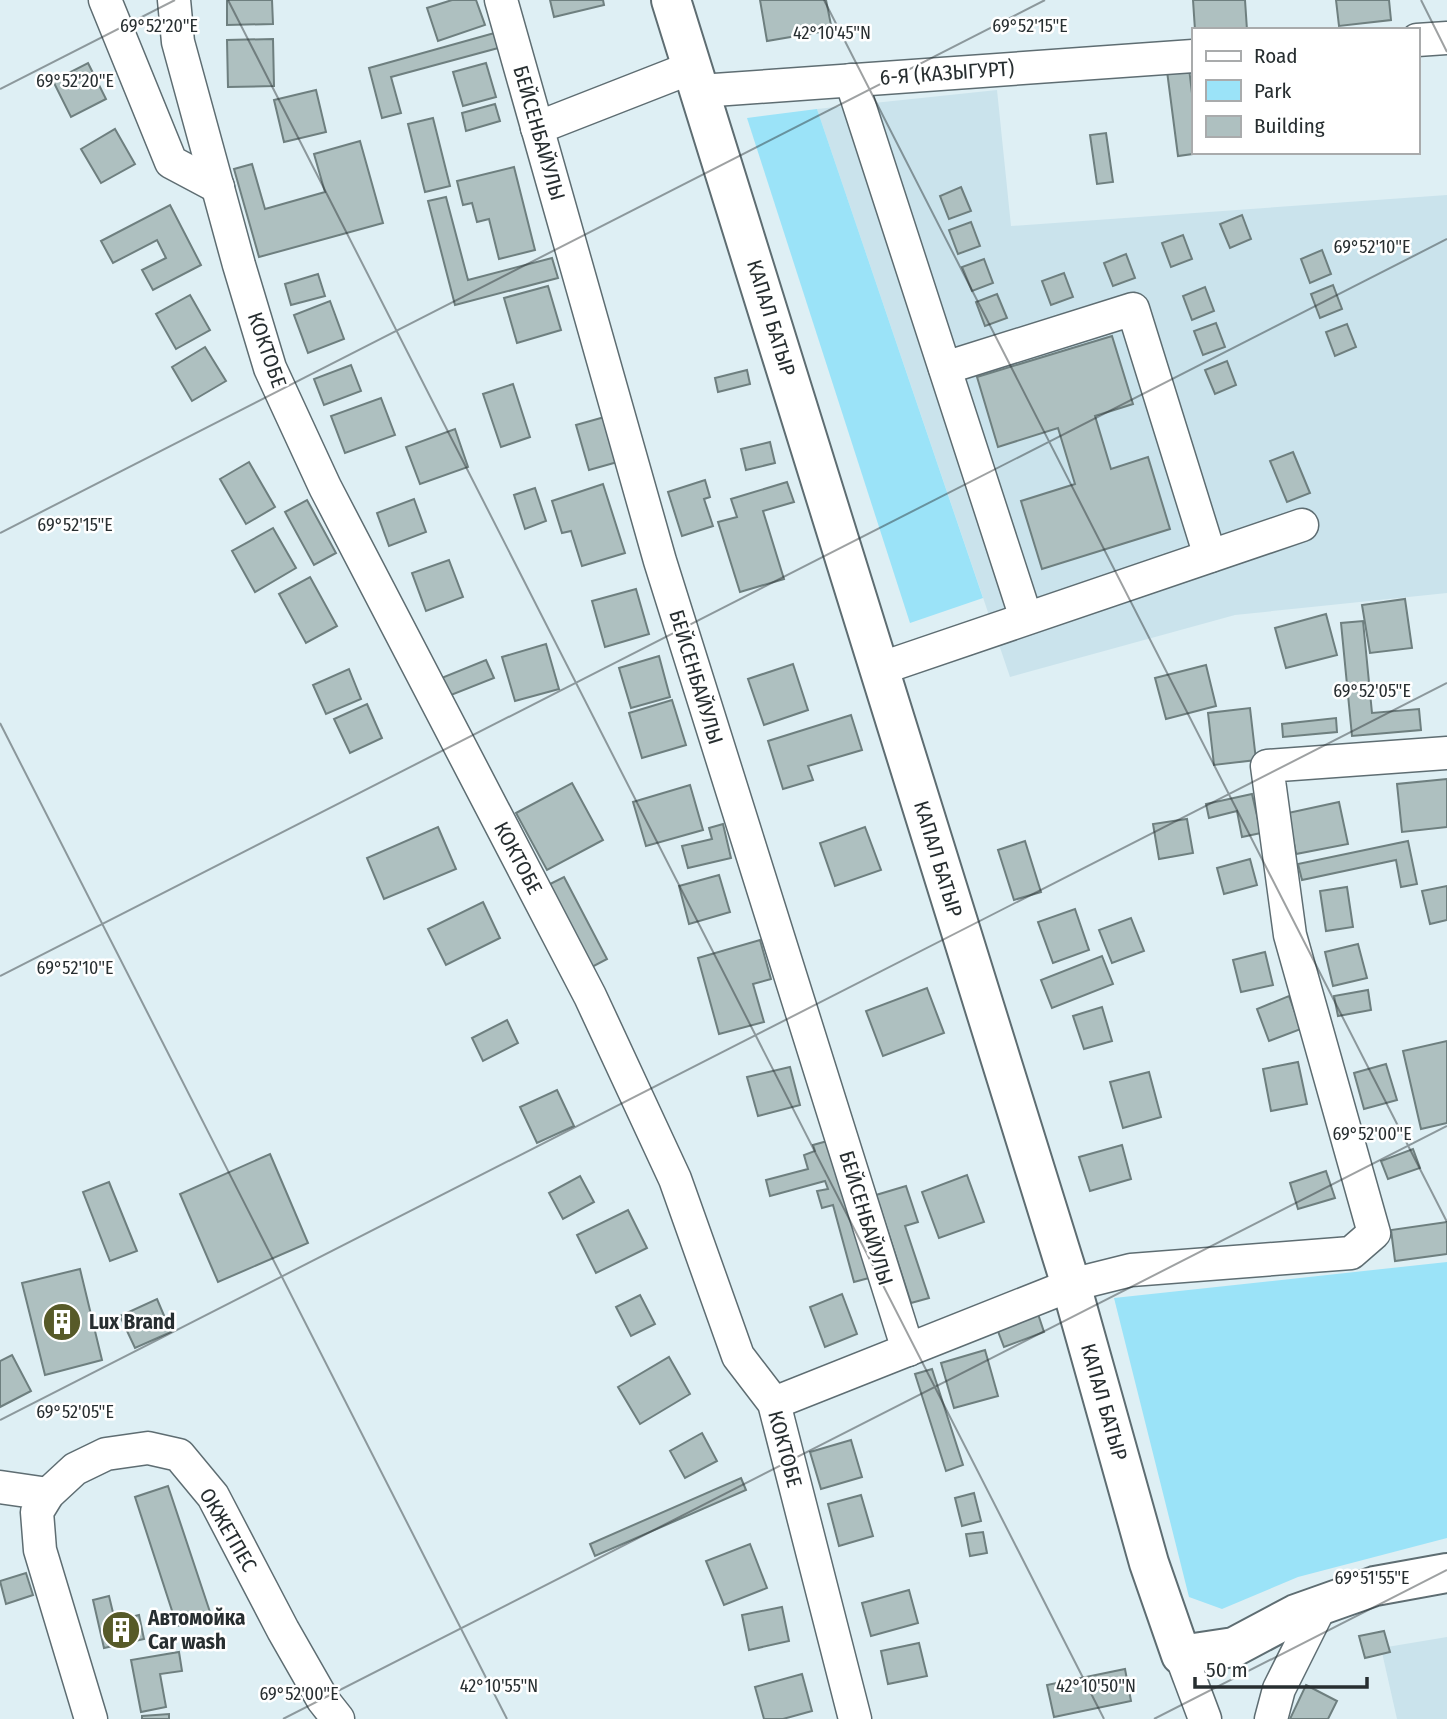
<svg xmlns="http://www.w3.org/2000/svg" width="1447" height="1719" font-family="'Fira Sans Condensed',sans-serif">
<rect width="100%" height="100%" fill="#deeff4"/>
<g fill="#cae3ec">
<path d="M997,90L1011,226L1447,195V593L1235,615L1010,677L817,109Z"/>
<path d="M1447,1637V1719H1397L1381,1648Z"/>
</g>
<g fill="#9be3f8">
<path d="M817,109L983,598L910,623L747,118Z"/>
<path d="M1447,1262V1538L1298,1577L1222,1609L1189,1597L1114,1298Z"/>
</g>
<g fill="#aec0c0" stroke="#6e7f7f" stroke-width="2">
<path d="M227,0H272L273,24L227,25Z"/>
<path d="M452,0H476L485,25L438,41L427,8Z"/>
<path d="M550,0H603L604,5L554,17Z"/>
<path d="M760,0H826L832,30L767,41Z"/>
<path d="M1193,0H1245L1247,30H1195Z"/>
<path d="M1336,0H1389L1391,20L1339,26Z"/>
<path d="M498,32L502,47L391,77L401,113L382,118L369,68Z"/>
<path d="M273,39L274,86L228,87L227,40Z"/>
<path d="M88,63L106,99L71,117L53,81Z"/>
<path d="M486,63L496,97L463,106L453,72Z"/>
<path d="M1189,68L1193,102V152L1200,153L1178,156L1167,71Z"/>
<path d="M316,90L326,132L284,142L274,100Z"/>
<path d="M495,104L500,121L466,131L462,113Z"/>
<path d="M433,118L450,186L425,192L408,124Z"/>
<path d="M115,129L135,164L101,183L81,149Z"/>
<path d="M1106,133L1113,182L1097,184L1090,135Z"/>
<path d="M360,141L383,223L259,257L234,169L252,164L265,209L325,192L314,154Z"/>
<path d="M514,167L535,250L499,259L489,219L477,222L472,203L463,205L457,181Z"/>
<path d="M961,187L971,211L949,219L940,196Z"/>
<path d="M446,197L468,280L552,258L558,278L455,305L428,201Z"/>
<path d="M170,205L201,265L153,290L142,270L166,258L157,240L113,263L101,241Z"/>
<path d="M1242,215L1251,239L1230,248L1220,224Z"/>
<path d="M971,222L980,246L958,254L949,230Z"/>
<path d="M1183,235L1192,259L1171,267L1162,243Z"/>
<path d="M1322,250L1331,274L1310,283L1301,259Z"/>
<path d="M1126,254L1135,278L1113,286L1104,263Z"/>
<path d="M984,259L993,283L972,291L962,267Z"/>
<path d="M1064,273L1073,297L1051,305L1042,281Z"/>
<path d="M318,274L325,296L291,305L285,284Z"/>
<path d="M1333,285L1342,309L1320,318L1311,294Z"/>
<path d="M548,286L561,330L517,343L504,298Z"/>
<path d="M1205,287L1214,311L1192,320L1183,296Z"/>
<path d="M997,294L1007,318L985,326L976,302Z"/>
<path d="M190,295L210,330L176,349L156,314Z"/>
<path d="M330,301L344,339L308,353L294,315Z"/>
<path d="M1216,323L1225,347L1203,355L1194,331Z"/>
<path d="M1347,324L1356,347L1335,356L1326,332Z"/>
<path d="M1112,336L1133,404L1095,416L1111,469L1148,457L1170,529L1042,569L1021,501L1075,484L1058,428L998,447L977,377Z"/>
<path d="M205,347L226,381L192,401L172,367Z"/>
<path d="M1227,361L1236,385L1215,394L1205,370Z"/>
<path d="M351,365L361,391L324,405L314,379Z"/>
<path d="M747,370L750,384L718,392L715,378Z"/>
<path d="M513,384L530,437L501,447L483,394Z"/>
<path d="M381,398L395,435L345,453L331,416Z"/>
<path d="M608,416L621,461L589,470L576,425Z"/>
<path d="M455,429L468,467L420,484L406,447Z"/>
<path d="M770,442L775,463L746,470L741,449Z"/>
<path d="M1293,452L1310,493L1287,502L1270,461Z"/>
<path d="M249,462L275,507L246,524L220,479Z"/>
<path d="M705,480L710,497L704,499L713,526L682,536L668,492Z"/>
<path d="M787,482L794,502L763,511L784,579L740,592L718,522L737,517L731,499Z"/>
<path d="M603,484L625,553L582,566L571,531L562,533L552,501Z"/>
<path d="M535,488L546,521L525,529L514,495Z"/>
<path d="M414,499L426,532L389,546L377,513Z"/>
<path d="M307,500L336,553L314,565L285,512Z"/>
<path d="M273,528L296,568L255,592L232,551Z"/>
<path d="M449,560L463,597L426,611L412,573Z"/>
<path d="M310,577L337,626L306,643L279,594Z"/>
<path d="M636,589L649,634L605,647L592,601Z"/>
<path d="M1405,599L1412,648L1370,653L1362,605Z"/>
<path d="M1326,614L1337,655L1286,668L1275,628Z"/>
<path d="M1363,621L1372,713L1419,709L1421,730L1352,736L1341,623Z"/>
<path d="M546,644L559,689L515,701L502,657Z"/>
<path d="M659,656L670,697L631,708L619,668Z"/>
<path d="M486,660L494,678L446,697L439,679Z"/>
<path d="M793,664L808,710L764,725L748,679Z"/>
<path d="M1206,665L1216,706L1166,719L1155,678Z"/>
<path d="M349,669L361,699L326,714L313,685Z"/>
<path d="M672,700L686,745L642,758L629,713Z"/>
<path d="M367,704L382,738L350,753L334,719Z"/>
<path d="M1250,708L1256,760L1214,765L1208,713Z"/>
<path d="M851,715L862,750L808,766L813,780L783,789L768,741Z"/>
<path d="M1336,718L1337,732L1283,737L1282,724Z"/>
<path d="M1447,779V827L1402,832L1397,784Z"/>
<path d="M572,783L603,840L547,870L516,813Z"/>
<path d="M690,785L703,830L646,846L633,802Z"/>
<path d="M1252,794L1261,833L1242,837L1237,811L1209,818L1206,804Z"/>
<path d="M1339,802L1348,844L1296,854L1288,813Z"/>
<path d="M1187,819L1193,853L1159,859L1153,824Z"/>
<path d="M723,824L731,858L688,868L682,846L712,839L709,828Z"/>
<path d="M438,827L456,869L384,899L367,858Z"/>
<path d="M865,827L881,870L835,886L820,843Z"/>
<path d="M1025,841L1041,892L1014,900L998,850Z"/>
<path d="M1408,841L1417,884L1401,887L1396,860L1302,880L1298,864Z"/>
<path d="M1250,859L1257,885L1224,894L1217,868Z"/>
<path d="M719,875L730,912L689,924L679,886Z"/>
<path d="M564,877L607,959L592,967L548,885Z"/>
<path d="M1447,886V920L1430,924L1422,891Z"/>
<path d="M1347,887L1353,927L1326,931L1320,891Z"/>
<path d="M483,902L500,938L446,965L428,929Z"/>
<path d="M1075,909L1089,950L1053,963L1038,922Z"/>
<path d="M1131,918L1144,951L1112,963L1099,930Z"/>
<path d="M760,940L771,979L753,984L764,1022L719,1034L698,958Z"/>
<path d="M1358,944L1367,978L1333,986L1325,952Z"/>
<path d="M1265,952L1273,985L1241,992L1233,960Z"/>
<path d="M1102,956L1113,984L1052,1008L1041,980Z"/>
<path d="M927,988L944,1033L883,1056L866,1011Z"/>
<path d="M1368,990L1371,1010L1338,1016L1334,996Z"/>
<path d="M1289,996L1301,1029L1269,1041L1257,1009Z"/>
<path d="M1102,1007L1112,1041L1084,1049L1073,1016Z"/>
<path d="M507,1020L518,1043L483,1061L472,1038Z"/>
<path d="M1447,1041V1123L1421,1129L1403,1051Z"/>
<path d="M1298,1062L1307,1104L1271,1111L1263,1069Z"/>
<path d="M1386,1064L1397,1100L1364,1109L1354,1073Z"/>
<path d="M790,1067L800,1105L758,1116L747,1077Z"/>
<path d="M1149,1072L1161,1117L1123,1128L1110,1082Z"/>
<path d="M557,1090L574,1126L537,1143L520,1107Z"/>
<path d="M831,1140L869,1278L854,1282L833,1205L822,1208L817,1191L828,1189L825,1181L770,1196L766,1180L808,1169L804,1155L815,1151L813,1145Z"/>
<path d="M1122,1145L1131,1179L1090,1191L1079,1157Z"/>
<path d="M1413,1149L1420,1168L1388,1179L1381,1161Z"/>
<path d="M270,1154L308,1243L218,1282L180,1194Z"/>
<path d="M1326,1171L1335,1198L1298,1209L1290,1183Z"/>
<path d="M967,1175L984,1222L939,1238L922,1192Z"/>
<path d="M580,1176L594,1202L563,1219L549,1193Z"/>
<path d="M109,1182L137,1251L110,1261L83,1192Z"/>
<path d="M906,1186L918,1222L905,1226L929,1298L911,1303L876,1195Z"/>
<path d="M628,1210L647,1248L596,1273L577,1235Z"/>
<path d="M1447,1222V1254L1395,1261L1391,1230Z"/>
<path d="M80,1269L102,1360L45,1375L22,1283Z"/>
<path d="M842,1294L857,1334L825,1347L810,1307Z"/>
<path d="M640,1295L655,1324L631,1336L616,1307Z"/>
<path d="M157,1299L171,1332L135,1348L120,1316Z"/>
<path d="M1037,1311L1044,1332L1004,1347L996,1326Z"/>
<path d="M985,1350L998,1396L954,1408L941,1363Z"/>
<path d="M12,1355L31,1391L0,1407V1361Z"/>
<path d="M669,1357L690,1394L640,1424L618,1387Z"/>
<path d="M932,1369L963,1465L946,1471L915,1374Z"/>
<path d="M702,1433L717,1461L685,1478L670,1451Z"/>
<path d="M851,1440L862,1477L821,1489L810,1452Z"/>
<path d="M741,1478L746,1490L595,1556L590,1544Z"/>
<path d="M168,1486L211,1615L177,1626L135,1497Z"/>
<path d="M974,1493L981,1521L962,1526L955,1498Z"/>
<path d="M861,1495L873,1536L839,1546L828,1504Z"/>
<path d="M983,1532L987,1553L970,1556L966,1534Z"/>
<path d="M750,1544L767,1588L724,1605L706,1561Z"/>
<path d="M26,1573L33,1595L6,1604L0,1581Z"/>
<path d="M909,1590L918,1623L871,1636L862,1603Z"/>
<path d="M109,1596L115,1621L139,1615L144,1639L104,1648L93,1600Z"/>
<path d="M782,1607L789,1641L749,1650L742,1615Z"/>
<path d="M1384,1631L1390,1652L1365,1658L1359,1636Z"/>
<path d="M919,1643L927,1676L888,1684L881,1651Z"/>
<path d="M179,1652L182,1671L160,1674L166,1707L141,1712L131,1660Z"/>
<path d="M1125,1669L1131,1701L1054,1717L1047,1685Z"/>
<path d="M802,1674L812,1711L783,1719H764L755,1687Z"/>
<path d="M1306,1685L1337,1701L1328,1719H1290Z"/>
<path d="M169,1714V1719H142V1716Z"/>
</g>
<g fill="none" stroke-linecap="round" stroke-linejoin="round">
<g stroke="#5e6d72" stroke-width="35">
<g id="minor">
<path d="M105,0L171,162L218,187"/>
<path d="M174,0L178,42L239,265L270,368L325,487L590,996L675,1179L738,1356L774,1403L855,1719"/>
<path d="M501,0L660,561L908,1350"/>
<path d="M1417,40L1447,38"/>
<path d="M851,80L1026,618"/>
<path d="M700,91L1193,56"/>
<path d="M537,128L693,67"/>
<path d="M945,368L1133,309L1210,556"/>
<path d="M879,669L1302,525"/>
<path d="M774,1403L1071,1285L1131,1270L1351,1253L1374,1233L1290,935L1267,766L1447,753"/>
<path d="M0,1487L48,1494"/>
<path d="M1181,1655L1205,1719"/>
<path d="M91,1719L40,1550L37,1512L48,1494L75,1469L106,1454L148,1448L179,1455L213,1496L283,1630L323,1700L338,1719"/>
<path d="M1271,1719L1279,1689L1321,1605"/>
</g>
</g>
<g stroke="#5e6d72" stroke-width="42">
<path id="major" d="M671,0L1071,1285L1149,1563L1181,1655L1234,1647L1296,1614L1375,1586L1447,1573"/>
</g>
<use href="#minor" stroke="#fff" stroke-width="32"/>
<use href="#major" stroke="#fff" stroke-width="38"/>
</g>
<path fill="none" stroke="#272e30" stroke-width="2" stroke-opacity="0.45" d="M228,0L1104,1719M824,0L1447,1222M1421,0L1447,52M0,89L175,0M0,533L1045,0M0,723L507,1719M0,976L1447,239M0,1420L1447,683M283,1719L1447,1126M1154,1719L1447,1570"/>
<defs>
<g id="building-disc" transform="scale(2.0125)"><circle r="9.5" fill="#575a28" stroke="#fff"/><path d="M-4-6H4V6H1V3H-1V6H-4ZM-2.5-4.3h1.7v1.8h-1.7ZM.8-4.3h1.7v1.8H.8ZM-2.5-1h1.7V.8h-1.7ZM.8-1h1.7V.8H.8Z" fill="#fff"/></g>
</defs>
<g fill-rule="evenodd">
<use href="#building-disc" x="62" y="1322"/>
<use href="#building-disc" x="121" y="1630"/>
</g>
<g text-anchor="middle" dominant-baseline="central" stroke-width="5" stroke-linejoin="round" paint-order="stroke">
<g font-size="21" fill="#272e30" stroke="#fff">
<text transform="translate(947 73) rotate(-4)">6-Я (КАЗЫГУРТ)</text>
<text transform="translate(539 133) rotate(74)">БЕЙСЕНБАЙУЛЫ</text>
<text transform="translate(771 318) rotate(73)">КАПАЛ БАТЫР</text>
<text transform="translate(267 350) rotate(71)">КОКТОБЕ</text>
<text transform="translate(696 677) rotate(73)">БЕЙСЕНБАЙУЛЫ</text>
<text transform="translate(518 858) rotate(62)">КОКТОБЕ</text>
<text transform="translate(938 859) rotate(73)">КАПАЛ БАТЫР</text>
<text transform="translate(866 1218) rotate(73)">БЕЙСЕНБАЙУЛЫ</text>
<text transform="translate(1104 1402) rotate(74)">КАПАЛ БАТЫР</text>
<text transform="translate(785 1449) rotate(75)">КОКТОБЕ</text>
<text transform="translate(228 1530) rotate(60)">ОКЖЕТПЕС</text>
</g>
<g font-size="21" font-weight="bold" fill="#272e30" stroke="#fff" text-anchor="start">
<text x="89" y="1322">Lux Brand</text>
<text x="148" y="1618">Автомойка<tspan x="148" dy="24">Car wash</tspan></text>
</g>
</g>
<g font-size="18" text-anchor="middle" fill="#272e30" stroke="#fff" stroke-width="5" stroke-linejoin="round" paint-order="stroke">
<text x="1030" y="32">69°52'15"E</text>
<text x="159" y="32">69°52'20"E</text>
<text x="832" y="39">42°10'45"N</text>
<text x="75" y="87">69°52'20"E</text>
<text x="1372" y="253">69°52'10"E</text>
<text x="75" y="531">69°52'15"E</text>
<text x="1372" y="697">69°52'05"E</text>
<text x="75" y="974">69°52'10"E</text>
<text x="1372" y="1140">69°52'00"E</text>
<text x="75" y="1418">69°52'05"E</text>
<text x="1372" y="1584">69°51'55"E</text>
<text x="499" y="1692">42°10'55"N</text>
<text x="1096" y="1692">42°10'50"N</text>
<text x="299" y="1700">69°52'00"E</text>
</g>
<rect x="1192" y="28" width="228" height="126" fill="#ffffff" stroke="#a9abac" stroke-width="2"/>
<rect x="1206" y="51" width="35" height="10" fill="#ffffff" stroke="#a9abac" stroke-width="2"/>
<text x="1254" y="63" font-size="21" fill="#272e30">Road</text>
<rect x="1206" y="80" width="35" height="21" fill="#9be3f8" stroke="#a9abac" stroke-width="2"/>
<text x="1254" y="98" font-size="21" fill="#272e30">Park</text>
<rect x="1206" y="116" width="35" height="21" fill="#aec0c0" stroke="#a9abac" stroke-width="2"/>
<text x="1254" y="133" font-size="21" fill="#272e30">Building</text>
<path d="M1195 1677v10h172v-10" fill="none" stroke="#272e30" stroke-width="3.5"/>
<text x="1206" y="1677" font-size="21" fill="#272e30" stroke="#ffffff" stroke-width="5" paint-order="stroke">50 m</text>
</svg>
